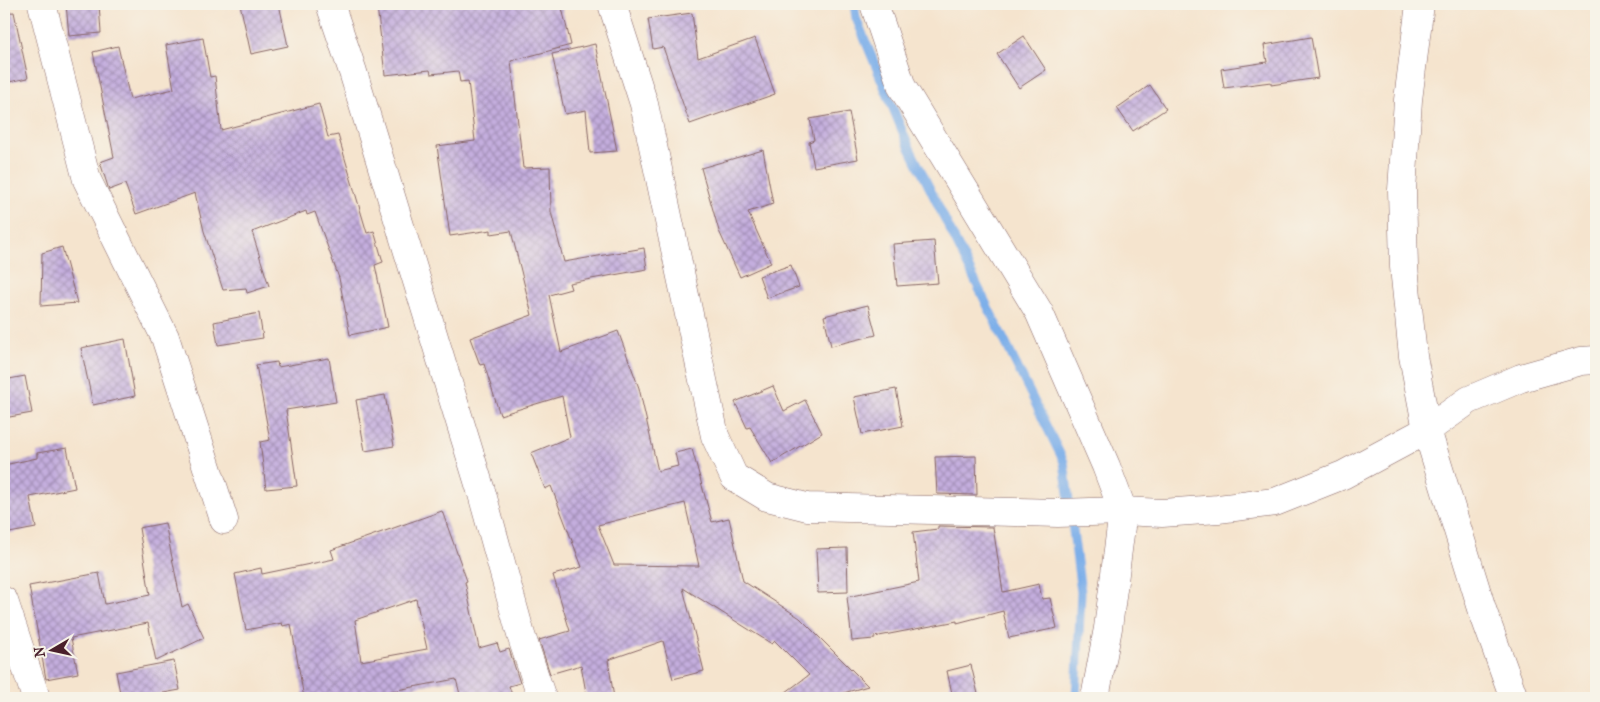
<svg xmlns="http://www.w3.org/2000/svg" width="1600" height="702" font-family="'IM FELL French Canon',serif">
<defs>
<pattern id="building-cross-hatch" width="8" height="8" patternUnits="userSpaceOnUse" patternTransform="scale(1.25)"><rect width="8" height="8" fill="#c4aede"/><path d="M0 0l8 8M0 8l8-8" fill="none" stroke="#a18db4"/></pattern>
</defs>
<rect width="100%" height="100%" fill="#f7f3e8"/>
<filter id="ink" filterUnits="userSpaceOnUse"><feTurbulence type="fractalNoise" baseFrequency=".02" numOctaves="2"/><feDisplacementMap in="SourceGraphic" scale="10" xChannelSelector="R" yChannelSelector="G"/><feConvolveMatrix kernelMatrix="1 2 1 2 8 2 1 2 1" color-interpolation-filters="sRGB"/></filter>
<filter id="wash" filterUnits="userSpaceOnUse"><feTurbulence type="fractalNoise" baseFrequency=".0096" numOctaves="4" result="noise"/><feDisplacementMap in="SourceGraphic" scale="20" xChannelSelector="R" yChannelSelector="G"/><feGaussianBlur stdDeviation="1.12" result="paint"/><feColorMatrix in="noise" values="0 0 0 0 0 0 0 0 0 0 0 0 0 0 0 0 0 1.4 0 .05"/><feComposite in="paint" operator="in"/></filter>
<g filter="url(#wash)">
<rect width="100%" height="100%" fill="#f5e4ce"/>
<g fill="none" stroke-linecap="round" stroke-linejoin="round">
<path stroke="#7dafe9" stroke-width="9" d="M854,4L856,18L906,140L1064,462L1081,592L1076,698"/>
</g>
<g id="blocks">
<g fill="url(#building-cross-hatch)" fill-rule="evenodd">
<path d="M66,4H99L101,33L69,36Z"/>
<path d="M240,4H279L288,46L251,54Z"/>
<path d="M392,4H561L571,45L511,61L523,168L550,167L551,212L564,262L644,248L647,269L569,283L571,289L549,295L561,352L618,331L639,388L658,471L678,466L675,453L692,449L712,522L729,518L743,581L800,618L868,686L826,698H778L809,675L775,641L772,644L683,588L704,671L673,679L663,641L608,660L614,698H587L581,665L550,674L539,640L570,631L553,575L582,567L551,486L545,489L531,453L570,437L562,396L500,415L484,364L480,365L470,338L532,315L511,231L491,234V230L450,236L437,146L475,141L468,81L460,82L458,71L431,74L430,70L385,75L377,6ZM685,503L699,566L614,565L598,525Z"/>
<path d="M14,12L28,78L4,83V13Z"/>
<path d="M692,13L698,58L755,38L775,94L690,124L663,47L653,49L648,19Z"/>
<path d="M1024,36L1046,70L1019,88L997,54Z"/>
<path d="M1311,37L1318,78L1271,85V82L1224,88L1221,69L1267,62L1264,45Z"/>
<path d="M203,38L210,77L215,76L221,130L319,104L328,137L338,135L367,233L374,231L383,262L375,265L388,327L350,335L339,278L315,212L307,215L306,211L252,232L269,286L247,293L246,288L223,290L204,231L195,193L136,214L125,184L109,190L100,162L114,157L93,52L118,46L130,99L174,89L166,45Z"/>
<path d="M595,44L608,106L617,151L590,153L586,110L565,114L552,54Z"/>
<path d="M1150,85L1166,109L1133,131L1117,108Z"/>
<path d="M849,112L858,159L814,167L809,142L814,140L810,119Z"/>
<path d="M763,150L773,204L748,212L771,263L740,277L719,231L701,168Z"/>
<path d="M934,241L938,283L897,286L893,244Z"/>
<path d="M62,247L77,303L41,306L42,253Z"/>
<path d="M791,265L799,287L767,298L759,276Z"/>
<path d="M868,305L876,335L831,346L824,316Z"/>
<path d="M259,313L263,338L218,345L214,322Z"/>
<path d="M125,339L135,396L93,405L81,348Z"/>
<path d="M329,358L336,402L286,410L297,486L266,489L260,442L270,440L256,365L277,362L278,367Z"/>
<path d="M25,376L32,413L4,418V380Z"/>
<path d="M773,386L784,411L805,400L822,433L772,463L750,427L747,428L735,402Z"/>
<path d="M896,389L903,426L862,434L854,397Z"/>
<path d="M385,395L394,446L365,451L356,400Z"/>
<path d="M67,448L75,488L30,497L36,528L4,534V465L37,458V453Z"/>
<path d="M976,456L977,495L937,494L935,457Z"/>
<path d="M442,511L467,581L465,582L479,648L497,643L500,652L509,649L520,683L509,686L513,698H461L456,679L365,696L366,698H304L291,624L283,626L282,623L246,630L235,574L261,568L262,574L334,559L331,550ZM416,599L427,649L361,661L355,620Z"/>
<path d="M165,523L182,607L188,604L204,638L156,661L148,623L71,638L78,673L46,679L29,586L99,573L105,604L150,595L139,528Z"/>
<path d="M938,526L993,527L1003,592L1039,584L1042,599L1050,598L1057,628L1009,638L1003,611L957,623V621L874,637V639L852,641L847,597L919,582L913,532L938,529Z"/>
<path d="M847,548L848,592L818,593L816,549Z"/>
<path d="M174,661L180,690L136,698H121L116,672Z"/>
<path d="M971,665L979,698H953L947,671Z"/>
</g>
</g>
</g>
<g filter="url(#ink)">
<use href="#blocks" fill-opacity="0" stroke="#866464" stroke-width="1"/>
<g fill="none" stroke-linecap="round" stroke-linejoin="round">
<g stroke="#866464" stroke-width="29">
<g id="minor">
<path d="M42,4L87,180L165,337L224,520"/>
<path d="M330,4L353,72L482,494L521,635L542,698"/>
<path d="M612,4L644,104L715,436L734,477L767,497L807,507L1058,513L1123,511L1162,513L1218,509L1275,502L1343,475L1427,430L1469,400L1521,378L1581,361L1596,360"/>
<path d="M874,4L902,87L1039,312L1106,466L1123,511L1108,628L1095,698"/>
<path d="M1420,4L1408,100L1402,190L1404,267L1413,356L1427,430L1483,612L1514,698"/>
<path d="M4,601L36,698"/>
</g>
</g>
<use href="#minor" stroke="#fff" stroke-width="28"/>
</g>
</g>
<rect width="1600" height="702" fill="none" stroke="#f7f3e8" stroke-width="20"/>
<g transform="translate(52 650) rotate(261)" stroke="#f7f3e8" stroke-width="4" paint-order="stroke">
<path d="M0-4L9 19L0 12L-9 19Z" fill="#4a1f2b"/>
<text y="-8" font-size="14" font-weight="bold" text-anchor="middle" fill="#4a1f2b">N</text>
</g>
</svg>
